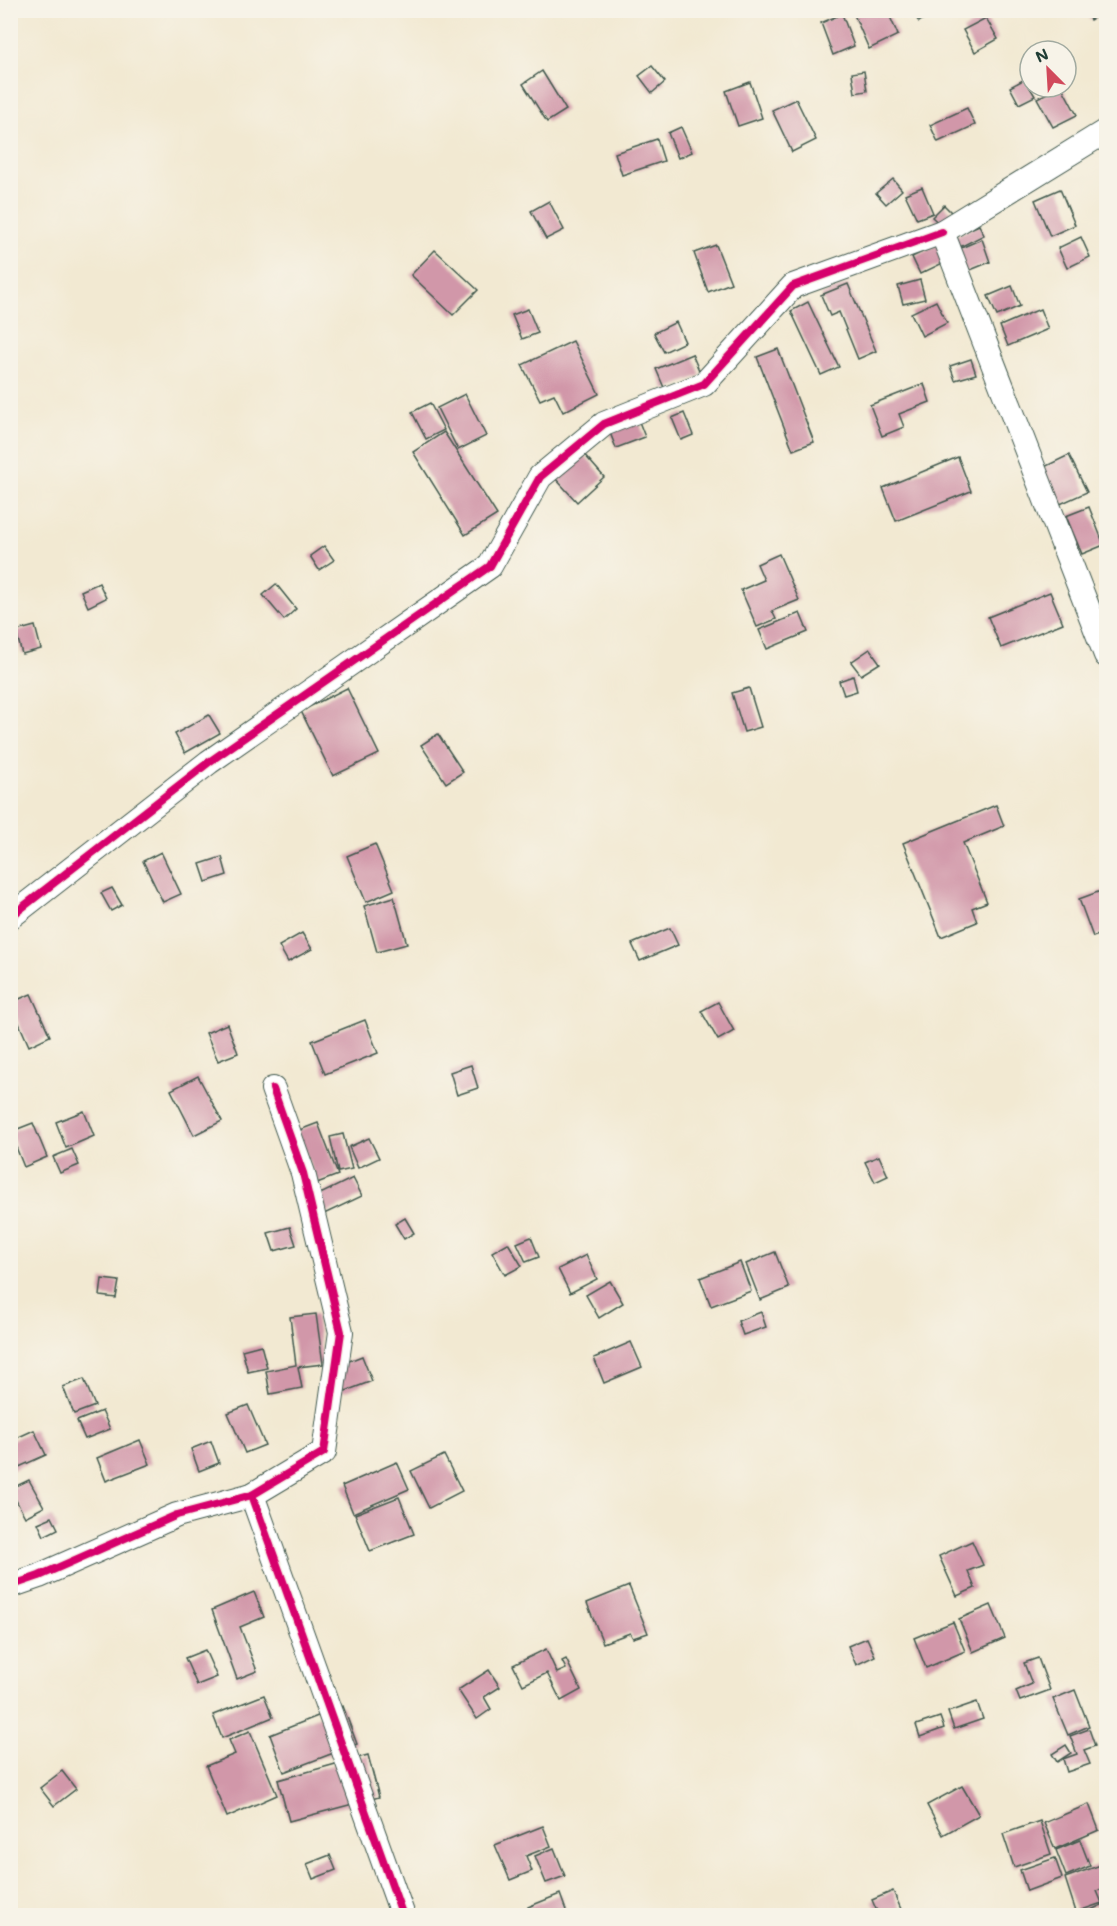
<svg xmlns="http://www.w3.org/2000/svg" width="1117" height="1926" font-family="Mali,sans-serif">
<rect width="100%" height="100%" fill="#f7f3e8"/>
<filter id="ink" filterUnits="userSpaceOnUse"><feTurbulence type="fractalNoise" baseFrequency=".0167" numOctaves="2"/><feDisplacementMap in="SourceGraphic" scale="12" xChannelSelector="R" yChannelSelector="G"/><feConvolveMatrix kernelMatrix="1 2 1 2 8 2 1 2 1" color-interpolation-filters="sRGB"/></filter>
<filter id="wash" filterUnits="userSpaceOnUse"><feTurbulence type="fractalNoise" baseFrequency=".008" numOctaves="4" result="noise"/><feDisplacementMap in="SourceGraphic" scale="24" xChannelSelector="R" yChannelSelector="G"/><feGaussianBlur stdDeviation="1.35" result="paint"/><feColorMatrix in="noise" values="0 0 0 0 0 0 0 0 0 0 0 0 0 0 0 0 0 1.4 0 .05"/><feComposite in="paint" operator="in"/></filter>
<g filter="url(#wash)">
<rect width="100%" height="100%" fill="#f2e9d2"/>
<g id="blocks">
<g fill="#d197a9">
<path d="M852,10H887L898,35L869,49Z"/>
<path d="M911,10H936L919,22Z"/>
<path d="M1085,10H1106V11L1090,20Z"/>
<path d="M842,14L854,46L833,55L821,23Z"/>
<path d="M986,18L998,39L975,52L963,30Z"/>
<path d="M1030,61V83L1022,64Z"/>
<path d="M652,66L665,82L652,93L639,76Z"/>
<path d="M542,71L566,110L547,122L523,84Z"/>
<path d="M864,71L867,91L855,93L852,73Z"/>
<path d="M1025,79L1035,96L1019,104L1010,87Z"/>
<path d="M750,82L762,118L738,126L726,91Z"/>
<path d="M1060,87H1062L1077,115L1053,127L1037,98Z"/>
<path d="M796,99L816,140L792,152L772,110Z"/>
<path d="M967,108L975,125L938,142L930,125Z"/>
<path d="M681,127L692,152L678,158L668,133Z"/>
<path d="M657,139L664,161L622,175L615,153Z"/>
<path d="M893,179L902,190L886,204L876,193Z"/>
<path d="M922,187L933,213L917,219L905,194Z"/>
<path d="M1060,189L1075,225L1050,236L1035,200Z"/>
<path d="M549,201L564,230L546,239L531,211Z"/>
<path d="M944,205L955,216L944,228L932,217Z"/>
<path d="M979,225L984,235L954,250L949,239Z"/>
<path d="M1081,237L1090,257L1067,268L1058,248Z"/>
<path d="M982,239L990,262L963,273L954,251Z"/>
<path d="M939,244L947,261L920,274L912,257Z"/>
<path d="M716,245L731,283L708,292L694,253Z"/>
<path d="M435,250L478,290L453,315L411,275Z"/>
<path d="M920,280L925,299L903,304L898,286Z"/>
<path d="M848,284L876,351L858,359L839,312L830,316L821,295Z"/>
<path d="M1012,286L1020,306L997,316L988,296Z"/>
<path d="M936,301L947,323L922,336L911,313Z"/>
<path d="M808,302L839,367L821,375L791,311Z"/>
<path d="M528,309L538,333L522,339L512,315Z"/>
<path d="M1040,309L1048,329L1008,346L1000,326Z"/>
<path d="M676,322L685,342L664,352L654,333Z"/>
<path d="M573,341L599,394L563,412L554,394L540,400L522,365Z"/>
<path d="M778,349L814,442L793,450L757,357Z"/>
<path d="M692,354L701,375L665,390L656,369Z"/>
<path d="M971,359L976,374L955,380L950,366Z"/>
<path d="M924,384L930,402L899,414L904,427L882,436L870,405Z"/>
<path d="M465,394L486,436L458,450L437,408Z"/>
<path d="M430,403L444,430L426,439L412,412Z"/>
<path d="M684,413L693,435L681,440L672,418Z"/>
<path d="M636,414L645,437L616,448L607,425Z"/>
<path d="M444,432L497,515L465,535L413,452Z"/>
<path d="M583,453L604,477L577,502L555,478Z"/>
<path d="M1069,455L1087,492L1058,505L1040,469Z"/>
<path d="M958,457L971,491L896,521L883,488Z"/>
<path d="M1089,507L1104,545L1082,554L1066,516Z"/>
<path d="M324,546L334,560L319,570L310,556Z"/>
<path d="M779,554L799,600L772,611L776,619L757,627L741,590L764,580L757,564Z"/>
<path d="M99,583L106,598L88,607L81,591Z"/>
<path d="M276,584L296,609L284,620L263,595Z"/>
<path d="M1050,592L1063,623L1001,648L988,617Z"/>
<path d="M800,613L808,632L767,649L759,630Z"/>
<path d="M35,626L41,649L22,654L16,631Z"/>
<path d="M870,649L880,663L861,675L851,662Z"/>
<path d="M853,676L857,691L844,695L839,681Z"/>
<path d="M347,688L379,754L333,776L301,711Z"/>
<path d="M749,688L761,727L744,732L732,693Z"/>
<path d="M209,715L220,733L185,753L175,734Z"/>
<path d="M438,734L463,772L446,783L421,745Z"/>
<path d="M996,805L1004,826L963,843L987,902L972,908L977,922L941,937L903,843Z"/>
<path d="M375,844L394,890L366,902L347,856Z"/>
<path d="M161,852L181,894L163,902L143,861Z"/>
<path d="M222,857L227,875L206,882L200,864Z"/>
<path d="M112,888L122,905L111,911L101,893Z"/>
<path d="M1106,889V932L1093,937L1079,899Z"/>
<path d="M394,897L407,944L377,952L364,906Z"/>
<path d="M670,928L678,945L640,961L632,944Z"/>
<path d="M302,933L312,949L288,962L279,946Z"/>
<path d="M31,994L50,1036L29,1046L10,1003Z"/>
<path d="M718,1002L734,1031L718,1040L701,1011Z"/>
<path d="M365,1020L378,1053L325,1074L312,1041Z"/>
<path d="M227,1024L238,1053L218,1061L206,1033Z"/>
<path d="M471,1065L478,1088L457,1095L450,1072Z"/>
<path d="M198,1076L222,1121L194,1135L171,1090Z"/>
<path d="M84,1111L94,1136L66,1148L56,1122Z"/>
<path d="M33,1123L47,1157L24,1167L10,1132Z"/>
<path d="M318,1123L338,1175L317,1183L297,1131Z"/>
<path d="M343,1134L352,1169L338,1172L330,1137Z"/>
<path d="M369,1138L379,1158L358,1168L349,1147Z"/>
<path d="M72,1149L79,1165L60,1173L53,1157Z"/>
<path d="M879,1156L888,1176L875,1182L865,1162Z"/>
<path d="M353,1178L362,1196L322,1215L314,1197Z"/>
<path d="M405,1218L414,1233L404,1239L395,1224Z"/>
<path d="M290,1227L296,1245L274,1251L268,1233Z"/>
<path d="M531,1237L539,1257L526,1262L517,1243Z"/>
<path d="M508,1243L522,1266L505,1275L492,1252Z"/>
<path d="M775,1252L789,1288L760,1300L746,1264Z"/>
<path d="M586,1255L597,1279L570,1293L558,1269Z"/>
<path d="M740,1262L751,1291L711,1306L700,1278Z"/>
<path d="M102,1279L119,1281L116,1298L100,1296Z"/>
<path d="M610,1281L623,1303L599,1318L586,1295Z"/>
<path d="M761,1312L766,1327L743,1335L738,1321Z"/>
<path d="M316,1314L323,1364L298,1367L302,1388L270,1394L266,1371L296,1365L290,1317Z"/>
<path d="M631,1342L642,1367L604,1383L594,1358Z"/>
<path d="M261,1345L267,1368L248,1372L242,1350Z"/>
<path d="M362,1356L372,1381L343,1392L334,1367Z"/>
<path d="M84,1379L95,1406L74,1414L63,1387Z"/>
<path d="M248,1405L265,1445L245,1453L228,1413Z"/>
<path d="M102,1411L110,1429L85,1439L77,1421Z"/>
<path d="M34,1430L46,1455L10,1471V1441Z"/>
<path d="M140,1440L150,1464L106,1481L97,1458Z"/>
<path d="M211,1441L219,1463L199,1471L191,1449Z"/>
<path d="M444,1455L462,1491L429,1508L411,1471Z"/>
<path d="M397,1462L409,1489L353,1513L342,1486Z"/>
<path d="M29,1480L44,1507L25,1517L10,1489Z"/>
<path d="M399,1497L414,1534L370,1551L355,1514Z"/>
<path d="M52,1517L58,1529L44,1536L38,1523Z"/>
<path d="M972,1541L983,1565L968,1571L975,1588L957,1596L939,1556Z"/>
<path d="M629,1586L648,1633L633,1638L630,1633L603,1643L587,1603Z"/>
<path d="M254,1592L264,1617L240,1627L257,1671L237,1679L212,1610Z"/>
<path d="M991,1605L1005,1638L973,1652L959,1619Z"/>
<path d="M953,1622L965,1651L926,1668L914,1638Z"/>
<path d="M867,1638L875,1656L856,1665L848,1646Z"/>
<path d="M546,1649L557,1673L566,1669L562,1661L566,1659L581,1690L561,1701L547,1673L523,1685L513,1665Z"/>
<path d="M205,1650L217,1677L197,1685L185,1658Z"/>
<path d="M1038,1658L1050,1690L1020,1701L1016,1691L1032,1684L1024,1663Z"/>
<path d="M489,1670L500,1687L484,1697L491,1709L477,1719L458,1690Z"/>
<path d="M1075,1690L1089,1726L1068,1735L1053,1699Z"/>
<path d="M264,1695L273,1717L222,1738L213,1715Z"/>
<path d="M977,1702L983,1719L954,1729L948,1712Z"/>
<path d="M343,1706L357,1744L284,1772L270,1735Z"/>
<path d="M940,1717L944,1728L920,1737L916,1725Z"/>
<path d="M1089,1729L1095,1746L1084,1750L1090,1764L1067,1772L1063,1759L1077,1754L1070,1736Z"/>
<path d="M250,1731L277,1795L227,1817L206,1766L235,1754L229,1740Z"/>
<path d="M1066,1745L1071,1753L1057,1762L1052,1754Z"/>
<path d="M368,1755L379,1797L289,1821L278,1780Z"/>
<path d="M62,1771L76,1789L54,1806L40,1788Z"/>
<path d="M962,1786L979,1815L943,1835L927,1805Z"/>
<path d="M1089,1804L1099,1830L1055,1849L1044,1823Z"/>
<path d="M1040,1821L1051,1854L1014,1867L1003,1834Z"/>
<path d="M543,1826L551,1846L526,1856L532,1871L510,1880L495,1845Z"/>
<path d="M1080,1840L1090,1866L1066,1876L1056,1850Z"/>
<path d="M554,1848L565,1876L546,1883L535,1856Z"/>
<path d="M330,1855L336,1870L313,1879L307,1864Z"/>
<path d="M1055,1858L1062,1878L1027,1891L1020,1870Z"/>
<path d="M1106,1863V1887L1097,1891L1102,1903L1076,1912L1065,1878Z"/>
<path d="M893,1891L904,1916H879L872,1900Z"/>
<path d="M560,1894L568,1916H532L528,1907Z"/>
<path d="M1106,1903V1916H1078Z"/>
</g>
</g>
</g>
<g filter="url(#ink)">
<use href="#blocks" fill-opacity="0" stroke="#3f574c" stroke-width="1.5"/>
<g fill="none" stroke-linecap="round" stroke-linejoin="round">
<g stroke="#3f574c" stroke-width="26">
<g id="minor">
<path d="M1106,131L942,232L1106,655"/>
<path d="M10,917L209,762L490,566L540,477L604,424L704,384L793,286L942,232"/>
<path d="M252,1495L403,1916"/>
<path d="M10,1586L39,1576L177,1515L252,1495L324,1452L341,1332L303,1173L273,1089"/>
</g>
</g>
<use href="#minor" stroke="#fff" stroke-width="24"/>
<g stroke="#f7f3e8" stroke-width="11">
<g id="cycleway">
<path d="M10,917L209,762L490,566L540,477L604,424L704,384L793,286L942,232"/>
<path d="M252,1495L403,1916"/>
<path d="M10,1586L39,1576L177,1515L252,1495L324,1452L341,1332L303,1173L273,1089"/>
</g>
</g>
<use href="#cycleway" stroke="#d6006c" stroke-width="8"/>
</g>
</g>
<rect width="1117" height="1926" fill="none" stroke="#f7f3e8" stroke-width="36"/>
<g transform="translate(1048 69) rotate(336)"><circle r="28" fill="#f7f3e8" stroke="#a1aaa0" stroke-width="1.5"/>
<path d="M0-4.5L10 22L0 15L-10 22Z" fill="#d1495b"/>
<text y="-9" font-size="16" font-weight="bold" text-anchor="middle" fill="#1f3d34">N</text>
</g>
</svg>
